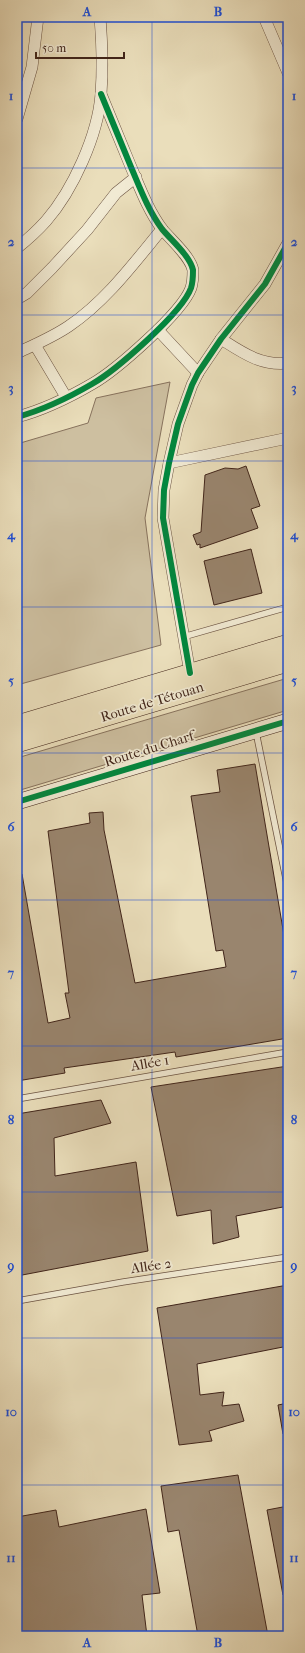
<svg xmlns="http://www.w3.org/2000/svg" width="305" height="1653" font-family="'IM FELL French Canon',serif">
<rect width="100%" height="100%" fill="#eadebb"/>
<filter id="stains"><feTurbulence type="fractalNoise" baseFrequency=".005" numOctaves="4"/><feColorMatrix values="0 0 0 0 .2 0 0 0 0 .09 0 0 0 0 .02 0 0 0 .5 -.17"/></filter>
<radialGradient id="worn" r=".72"><stop offset=".6" stop-color="#630" stop-opacity="0"/><stop offset="1" stop-color="#630" stop-opacity=".3"/></radialGradient>
<g fill="#cdbfa0" stroke="#87725d">
<path d="M170,382L145,518L161,645L17,685V444L88,423L96,398Z"/>
<path d="M288,678V710L17,791V758Z"/>
</g>
<g fill="#99856e" stroke="#41251a">
<path d="M246,466L260,506L251,509L258,528L200,548V544L197,545L193,535L201,532L205,475L225,468L238,469Z"/>
<path d="M251,549L262,593L214,605L204,561Z"/>
<path d="M255,764L288,959V1038L176,1057L175,1052L64,1068L65,1073L17,1081V875L22,874L48,1023L70,1018L65,993H69L48,831L90,823L89,813L103,812L104,830L135,983L226,967L223,950L216,951L191,796L220,792L217,770Z"/>
<path d="M288,1066V1206L236,1216L239,1237L213,1244L211,1210L177,1216L151,1087Z"/>
<path d="M101,1100L111,1123L54,1138L55,1176L136,1162L148,1251L17,1276V1114Z"/>
<path d="M288,1285V1346L197,1364L200,1395L224,1392L222,1406L239,1404L244,1421L209,1431L212,1441L179,1445L157,1308Z"/>
<path d="M288,1403V1434H283L278,1405Z"/>
<path d="M238,1475L268,1636H198L179,1530L168,1532L161,1486Z"/>
<path d="M288,1506V1595H283L267,1510Z"/>
<path d="M146,1509L160,1593L142,1595L147,1636H17V1517L56,1510L59,1527Z"/>
</g>
<g fill="none" stroke-linecap="round" stroke-linejoin="round">
<g stroke="#6b5342" stroke-width="7">
<g id="lane">
<path d="M183,637L288,607"/>
<path d="M256,732L288,889"/>
<path d="M17,1099L288,1052"/>
<path d="M17,1301L123,1282L288,1257"/>
</g>
</g>
<g stroke="#6b5342" stroke-width="12">
<g id="street">
<path d="M264,17L288,73"/>
<path d="M17,119L32,67L38,17"/>
<path d="M17,248C27,240 37,231 46,221C73,190 98,135 101,94C103,68 102,42 100,17"/>
<path d="M17,299L27,293L52,268L87,230L116,193L136,177"/>
<path d="M158,330L198,373"/>
<path d="M221,339C243,353 261,366 288,363"/>
<path d="M35,345L66,397"/>
<path d="M17,353C34,345 53,337 69,326C106,301 134,263 162,229"/>
<path d="M17,417C43,410 68,398 92,384C115,371 182,313 191,288C193,282 193,276 193,270C190,256 171,240 162,229C148,210 140,188 131,167C121,143 111,118 101,94"/>
<path d="M169,463L288,438"/>
<path d="M190,673L163,518L164,490L169,463L178,424L192,385L198,373L221,339L265,284L288,243"/>
</g>
</g>
<g stroke="#41251a" stroke-width="16">
<path id="secondary" d="M17,802L288,721"/>
</g>
<g stroke="#41251a" stroke-width="20">
<g id="highway">
<path d="M17,725L288,644"/>
<path d="M17,743L288,662"/>
</g>
</g>
<use href="#lane" stroke="#f1ead3" stroke-width="5.5"/>
<use href="#street" stroke="#f1ead3" stroke-width="11"/>
<use href="#secondary" stroke="#f1ead3" stroke-width="15"/>
<use href="#highway" stroke="#eadebb" stroke-width="19"/>
<g stroke="#f1ead3" stroke-width="8">
<g id="cycleway">
<path d="M17,417C43,410 68,398 92,384C115,371 182,313 191,288C193,282 193,276 193,270C190,256 171,240 162,229C148,210 140,188 131,167C121,143 111,118 101,94"/>
<path d="M190,673L163,518L164,490L169,463L178,424L192,385L198,373L221,339L265,284L288,243"/>
<path d="M17,802L288,721"/>
</g>
</g>
<use href="#cycleway" stroke="#00873e" stroke-width="6"/>
</g>
<path fill="none" stroke="#1d4ed8" stroke-width="1" stroke-opacity="0.55" d="M152,17V1636M17,168H288M17,315H288M17,461H288M17,607H288M17,753H288M17,900H288M17,1046H288M17,1192H288M17,1338H288M17,1485H288"/>
<g text-anchor="middle" dominant-baseline="central" stroke-width="3.5" stroke-linejoin="round" paint-order="stroke">
<g font-size="14" fill="#41251a" stroke="#f1ead3">
<text transform="translate(152 702) rotate(-17)">Route de Tétouan</text>
<text transform="translate(149 749) rotate(-17)">Route du Charf</text>
<text transform="translate(150 1063) rotate(-10)">Allée 1</text>
<text transform="translate(151 1266) rotate(-8)">Allée 2</text>
</g>
</g>
<rect width="305" height="1653" fill="none" stroke="#eadebb" stroke-width="44"/>
<path d="M36 52v6h88v-6" fill="none" stroke="#41251a" stroke-width="2"/>
<text x="42" y="52" font-size="12" fill="#41251a" stroke="#f1ead3" stroke-width="3" paint-order="stroke">50 m</text>
<rect x="22" y="22" width="261" height="1609" fill="none" stroke="#1d4ed8" stroke-width="1.5"/>
<g font-size="13" text-anchor="middle" font-weight="bold" fill="#1d4ed8">
<text x="87" y="16">A</text>
<text x="218" y="16">B</text>
<text x="11" y="100">1</text>
<text x="294" y="100">1</text>
<text x="11" y="246">2</text>
<text x="294" y="246">2</text>
<text x="11" y="392">3</text>
<text x="294" y="392">3</text>
<text x="11" y="539">4</text>
<text x="294" y="539">4</text>
<text x="11" y="685">5</text>
<text x="294" y="685">5</text>
<text x="11" y="831">6</text>
<text x="294" y="831">6</text>
<text x="11" y="977">7</text>
<text x="294" y="977">7</text>
<text x="11" y="1124">8</text>
<text x="294" y="1124">8</text>
<text x="11" y="1270">9</text>
<text x="294" y="1270">9</text>
<text x="11" y="1416">10</text>
<text x="294" y="1416">10</text>
<text x="11" y="1562">11</text>
<text x="294" y="1562">11</text>
<text x="87" y="1647">A</text>
<text x="218" y="1647">B</text>
</g>
<rect width="100%" height="100%" filter="url(#stains)"/>
<rect width="100%" height="100%" fill="url(#worn)"/>
</svg>
